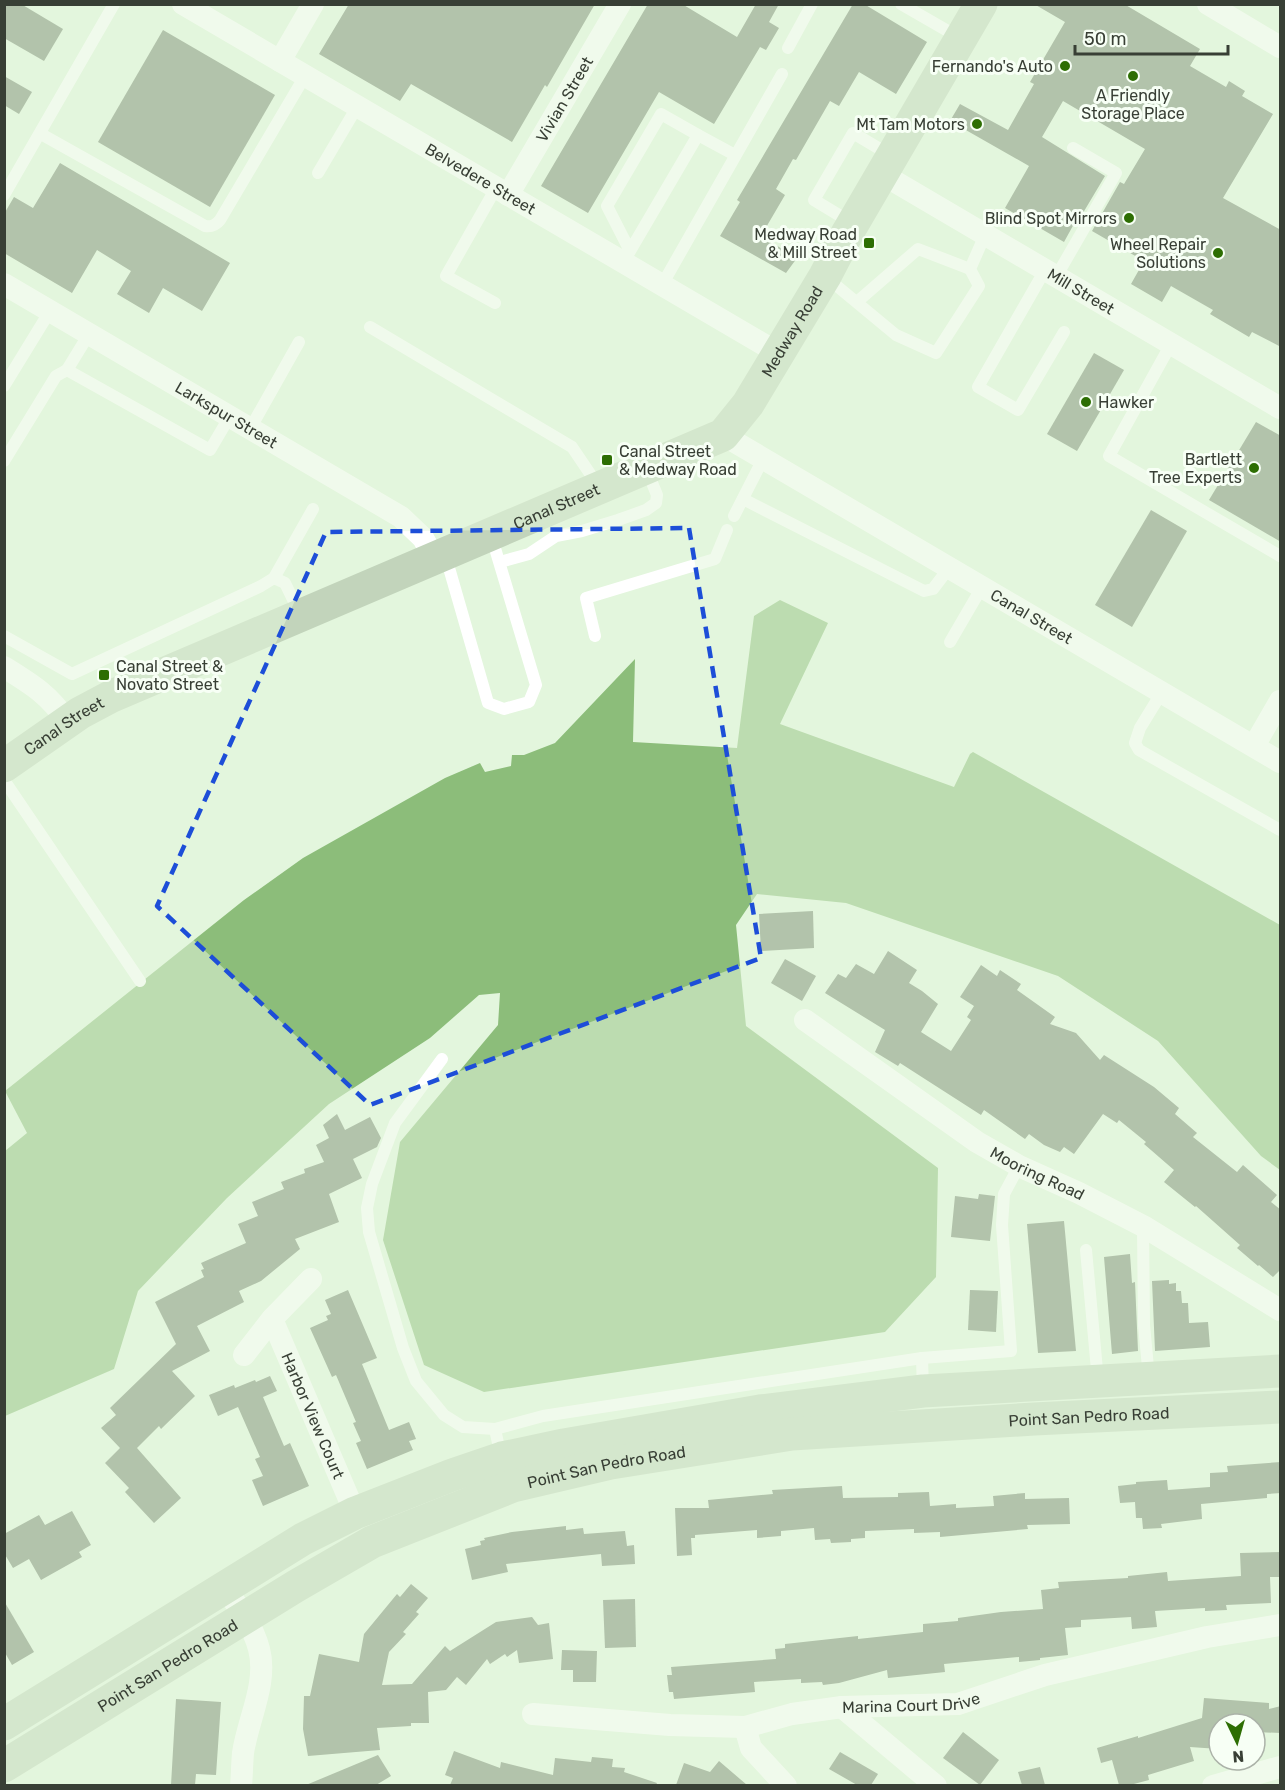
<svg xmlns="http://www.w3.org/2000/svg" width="1285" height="1790" font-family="Rubik,sans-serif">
<rect width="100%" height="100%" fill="#e3f6dd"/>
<path fill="#8cbd7a" d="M780,600L828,623L780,724L954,787L970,754L973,752L1280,925V1170L1261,1156L1158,1041L1058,976L846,903L757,894L736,925L746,1026L938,1168L936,1277L885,1332L484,1392L424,1365L383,1240L400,1142L498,1025L500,993L479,995L430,1038L329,1104L227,1198L138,1291L114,1369L5,1416V1151L27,1133L5,1091L244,900L303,858L445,778L480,763L485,772L511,766L512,755H524L555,743L635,659L633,742L737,748L754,616Z"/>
<g fill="#75856f">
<path d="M4,4H21L63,29L44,61L4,38Z"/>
<path d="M349,4H595L547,87L545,85L512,142L411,84L400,101L319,54Z"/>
<path d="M648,4H682L737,37L756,4H779L769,22L779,28L766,50L760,47L714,124L659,92L588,213L541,186Z"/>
<path d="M853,4H864L927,42L896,94L859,72L839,106L830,101L796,160L793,159L776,189L785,195L761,236L797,258L786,273L720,236L740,202L737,200Z"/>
<path d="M1034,4H1124L1200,49L1190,66L1226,87L1229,81L1245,91L1242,96L1273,114L1223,198L1281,230V347L1252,332L1249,337L1210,314L1213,310L1171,286L1162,302L1131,284L1144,261L1092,231L1120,182L1124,184L1145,149L1063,101L1042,137L1105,176L1077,223L1075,222L1064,242L1005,208L1029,166L950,121L960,104L1008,130L1034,84L1030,82L1065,22Z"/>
<path d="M163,30L275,95L210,207L98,142Z"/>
<path d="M4,76L32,92L19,114L4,105Z"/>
<path d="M60,163L230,263L202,311L163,288L149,313L117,294L131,271L97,250L72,293L4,253V214L14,197L33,208Z"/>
<path d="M1094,353L1124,370L1077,451L1047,434Z"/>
<path d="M1256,422L1281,436V542L1209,500Z"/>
<path d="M1151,510L1187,531L1132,627L1095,605Z"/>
<path d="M813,911L814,948L761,951L759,914Z"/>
<path d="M888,951L917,970L909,983L922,991L938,1004L921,1032L951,1051L971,1020L967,1017L974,1006L960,997L981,965L997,976L1000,970L1021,984L1017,990L1055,1017L1050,1024L1076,1033L1100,1060L1104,1055L1154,1087L1179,1108L1175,1114L1197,1133L1193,1137L1237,1172L1243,1165L1277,1195L1271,1202L1281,1210V1269L1273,1277L1259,1265L1258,1266L1237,1248L1240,1245L1196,1206L1195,1207L1164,1182L1174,1170L1144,1144L1146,1142L1119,1120L1117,1123L1103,1114L1074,1154L1064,1147L1060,1152L1044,1145L1029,1134L1025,1139L984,1110L981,1115L900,1063L898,1066L875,1052L885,1030L825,993L838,974L846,978L856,964L874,974Z"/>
<path d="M785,959L816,976L802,1001L771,983Z"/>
<path d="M337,1114L345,1130L370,1117L381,1138L377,1147L353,1159L362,1178L329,1194L339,1222L295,1239L300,1249L261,1281L239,1291L244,1302L197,1326L210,1351L172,1371L195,1396L161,1429L159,1426L137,1448L181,1498L154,1523L125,1492L129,1488L105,1463L120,1448L101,1428L116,1415L110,1408L176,1344L155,1302L204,1277L201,1270L204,1269L201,1263L246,1243L238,1224L258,1216L252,1202L284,1189L281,1182L305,1173L304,1169L324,1162L316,1145L329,1138L323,1125Z"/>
<path d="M979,1194L995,1196L990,1241L951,1237L955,1196L978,1199Z"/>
<path d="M1064,1221L1076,1351L1038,1353L1027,1224Z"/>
<path d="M1130,1254L1132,1283L1135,1282L1138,1351L1112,1354L1104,1257Z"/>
<path d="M1169,1280V1284L1176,1283V1291H1181L1182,1303H1188L1189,1323L1208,1322L1210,1347L1155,1351L1152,1281Z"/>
<path d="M348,1290L377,1358L362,1364L389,1430L409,1422L416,1439L409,1441L413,1450L367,1469L356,1443L361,1441L353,1423L356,1422L336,1375L332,1377L310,1328L328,1320L326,1316L331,1314L325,1300Z"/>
<path d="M970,1290L998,1291L996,1332L968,1330Z"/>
<path d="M270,1376L277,1391L263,1397L284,1446L290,1443L309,1486L263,1506L252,1480L263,1476L255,1459L260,1457L238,1407L218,1416L209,1395L234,1385L235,1388L255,1380L256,1382Z"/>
<path d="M1281,1462V1493L1267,1494V1498L1201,1504L1202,1519L1161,1524L1162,1528L1143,1529L1142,1518H1136L1135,1502L1120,1503L1118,1486L1136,1484V1482L1167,1480L1168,1490L1210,1487V1473L1228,1472L1227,1466Z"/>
<path d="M842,1486L843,1498L898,1497V1493L929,1492L930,1506L956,1504V1508L994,1506L993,1496L1025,1493V1499L1069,1498L1070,1524L1027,1525L1028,1529L940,1537V1532L914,1533V1529L865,1531V1538L851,1539V1542L831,1543L830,1539L815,1540L814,1528L781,1531V1536L757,1538V1530L695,1535V1538H691L692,1555L677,1556L675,1508H709L708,1500L773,1494L772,1490Z"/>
<path d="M72,1511L91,1545L79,1552L82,1557L41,1580L29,1559L13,1568L4,1553V1534L39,1515L45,1525Z"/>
<path d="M566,1526V1530L583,1528L584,1534L625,1531L627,1546L634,1545L635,1564L602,1566L601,1554L506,1564L508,1572L472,1580L465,1549L481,1545L480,1541L485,1540L484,1538L512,1532Z"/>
<path d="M1281,1552V1577H1270L1271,1603L1226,1605L1227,1610L1205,1611V1608L1155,1611L1157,1627L1132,1629L1131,1617L1081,1620V1627L1065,1628L1068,1655L1040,1658V1660L1019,1662V1657L944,1664L945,1672L888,1678L887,1670L839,1683L823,1685L822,1682L801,1683V1679L754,1682L755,1692L674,1699L673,1692H669L667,1675H672L671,1667L776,1659L775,1649L785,1648V1644L858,1636V1639L923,1632V1624L958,1621V1618L1001,1612L1043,1609L1041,1590L1059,1588L1058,1582L1128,1578V1576L1167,1572L1168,1581L1241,1576L1240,1553Z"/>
<path d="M411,1584L428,1598L416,1612L419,1614L403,1632L406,1634L389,1652L382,1685L412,1684L445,1646L450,1651L496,1622L532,1617L538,1625L549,1623L553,1659L519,1663L517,1650L507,1657L505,1654L490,1664L487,1659L466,1685L457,1677L446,1690L428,1692L429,1723H411V1726L377,1728L380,1750L308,1756L303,1729L304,1696H310L319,1654L359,1662L364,1634L397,1594L400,1597Z"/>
<path d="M635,1599L636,1647L605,1648L603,1600Z"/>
<path d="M4,1601L34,1652L12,1665L4,1651Z"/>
<path d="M562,1650L597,1651L596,1682H573V1670H561Z"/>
<path d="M1204,1698L1269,1703V1709L1281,1706V1733L1255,1732V1724H1219V1749L1190,1747L1194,1761L1148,1775L1149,1780L1130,1785H1119L1112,1760L1101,1763L1097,1748L1138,1736V1738L1202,1718Z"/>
<path d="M176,1699L221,1702L216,1775L196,1774L195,1785H171Z"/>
<path d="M963,1732L999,1760L980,1785L943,1758Z"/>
<path d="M454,1751L500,1768L501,1762L553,1775L555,1758L591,1762L592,1757L613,1759L612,1767L625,1768L624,1772L657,1783L656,1785H450L453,1778L445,1775Z"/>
<path d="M840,1752L878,1774L871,1785H857L829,1769Z"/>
<path d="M378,1755L391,1776L376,1785H306Z"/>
<path d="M719,1761L747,1785H676L684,1763L710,1772Z"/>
<path d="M1040,1767L1045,1785H1022L1018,1772Z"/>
</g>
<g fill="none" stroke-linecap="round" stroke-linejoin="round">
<g stroke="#fff" stroke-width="12">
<path d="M901,4L960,38"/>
<path d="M788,48L812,4"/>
<path d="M41,134L205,226C212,227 216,225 220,220L305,76"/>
<path d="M698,135L735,155"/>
<path d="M318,173L357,107"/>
<path d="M4,195L114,4"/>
<path d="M852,223L814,200L853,133L890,155"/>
<path d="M623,263L698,135L661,114L607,206L630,251"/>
<path d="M1045,270L978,387L1018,410L1064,332"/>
<path d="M826,277L896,335L936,353L979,286L970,269L985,235"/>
<path d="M1056,277L1116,173L1073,148"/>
<path d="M662,285L782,74"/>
<path d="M858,301L918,249L970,269"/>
<path d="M495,303L446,276L496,188"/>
<path d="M370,327L572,447L599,487"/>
<path d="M89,334L67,370L210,450L230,416"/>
<path d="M1171,344L1109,456L1280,556"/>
<path d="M4,386L50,311"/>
<path d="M250,429L299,342"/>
<path d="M4,461L56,376L67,370"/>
<path d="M743,499L924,591L933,589L949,568"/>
<path d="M734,516L763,459"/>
<path d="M445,554L488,703L504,709L529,702L536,685L491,535"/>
<path d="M500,562L529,554L556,536L582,531L618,520L646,510L656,503L657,495L646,468"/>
<path d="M274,578L313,509"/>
<path d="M4,636L72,674L261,586L274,578L285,583L300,614"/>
<path d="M595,636L586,598L715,559L727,530"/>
<path d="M950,642L982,587"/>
<path d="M1162,692L1140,728L1135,743L1139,750L1280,830"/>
<path d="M4,780L140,981"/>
<path d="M442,1059L395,1123L372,1184L367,1208L369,1232L403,1348L416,1381L444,1415L463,1427L495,1429L501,1457"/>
<path d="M1143,1226L1144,1325L1149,1378"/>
<path d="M1086,1250L1098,1381"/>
<path d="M922,1358L923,1390"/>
<path d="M495,1429L543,1416L922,1358L1011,1351L1002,1225L1004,1194L1019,1166"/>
</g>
<g stroke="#fff" stroke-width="22">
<path id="s1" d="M183,4L778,353"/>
<path d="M1208,4L1280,47"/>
<path d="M280,61L313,4"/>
<path id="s2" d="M882,174L1280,408"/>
<path id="s3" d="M508,195L620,4"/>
<path id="s4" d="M4,284L401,517L423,538L434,558"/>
<path id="s5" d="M723,435L1280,762"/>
<path d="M4,667C33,685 48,694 68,722"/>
<path d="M1254,746L1280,701"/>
<path id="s6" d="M805,1020L977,1142L1019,1166L1079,1193L1143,1226L1280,1310"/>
<path id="s7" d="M272,1319L355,1513"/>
<path d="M244,1355L272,1319L311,1279"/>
<path d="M225,1589C239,1607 253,1626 259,1649C268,1683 248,1719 243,1753C242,1764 242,1775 241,1786"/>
<path d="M842,1707L936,1786"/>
<path id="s8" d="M533,1714L670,1725L745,1727L792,1714L842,1707L958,1704L1045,1675L1207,1637L1280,1625"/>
<path d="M745,1727L751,1748L786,1786"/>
<path d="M1213,1786L1280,1767"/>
</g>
<g stroke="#c2d4bb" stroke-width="33">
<path id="s9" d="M4,766L80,713L112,696L723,435L748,404L825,276L848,232L981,4"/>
<path d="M4,1724L303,1539L355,1513L452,1475L502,1458L564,1445L760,1411L923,1391L1280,1371"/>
<path id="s10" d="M4,1766L296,1586L372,1542L513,1486L611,1463L792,1434L1034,1419L1280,1407"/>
</g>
</g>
<path d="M0 0H1285V1790H0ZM689,528L761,958L370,1105L157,906L326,532Z" fill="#e3f6dd" fill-opacity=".55" fill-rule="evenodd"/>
<path fill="none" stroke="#1d4ed8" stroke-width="4.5" stroke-dasharray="12 8" stroke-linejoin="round" d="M689,528L761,958L370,1105L157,906L326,532Z"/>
<g fill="#2d6e03" stroke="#f7fff5" stroke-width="2">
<circle cx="1065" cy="66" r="6"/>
<circle cx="1133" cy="76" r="6"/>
<circle cx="977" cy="124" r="6"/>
<circle cx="1129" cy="218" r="6"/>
<rect x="863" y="237" width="12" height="12" rx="3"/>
<circle cx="1218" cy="253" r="6"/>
<circle cx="1086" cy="402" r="6"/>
<rect x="601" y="454" width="12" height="12" rx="3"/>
<circle cx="1254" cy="468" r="6"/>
<rect x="98" y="669" width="12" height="12" rx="3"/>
</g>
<g text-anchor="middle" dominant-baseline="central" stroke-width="6" stroke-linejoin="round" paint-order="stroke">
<g font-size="16" fill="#383f35" stroke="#f7fff5" text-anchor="end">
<text x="1053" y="66">Fernando's Auto</text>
<text x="1133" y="95" text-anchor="middle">A Friendly<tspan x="1133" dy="18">Storage Place</tspan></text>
<text x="965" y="124">Mt Tam Motors</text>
<text x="1117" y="218">Blind Spot Mirrors</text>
<text x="857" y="234">Medway Road<tspan x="857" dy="18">&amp; Mill Street</tspan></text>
<text x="1206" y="244">Wheel Repair<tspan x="1206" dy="18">Solutions</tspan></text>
<text x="1098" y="402" text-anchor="start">Hawker</text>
<text x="619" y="451" text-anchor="start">Canal Street<tspan x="619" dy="18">&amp; Medway Road</tspan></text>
<text x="1242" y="459">Bartlett<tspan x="1242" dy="18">Tree Experts</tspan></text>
<text x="116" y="666" text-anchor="start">Canal Street &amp;<tspan x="116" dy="18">Novato Street</tspan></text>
</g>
<g font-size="16" fill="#383f35" stroke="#f7fff5">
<text stroke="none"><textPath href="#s3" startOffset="111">Vivian Street</textPath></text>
<text stroke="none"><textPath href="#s1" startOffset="345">Belvedere Street</textPath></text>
<text stroke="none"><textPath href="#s2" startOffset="231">Mill Street</textPath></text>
<text stroke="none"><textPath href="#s9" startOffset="918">Medway Road</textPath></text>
<text stroke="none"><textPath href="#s4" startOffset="258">Larkspur Street</textPath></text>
<text stroke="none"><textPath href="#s9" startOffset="612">Canal Street</textPath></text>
<text stroke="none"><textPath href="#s5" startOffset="358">Canal Street</textPath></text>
<text stroke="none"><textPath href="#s9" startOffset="72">Canal Street</textPath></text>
<text stroke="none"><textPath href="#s6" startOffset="279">Mooring Road</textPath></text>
<text stroke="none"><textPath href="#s7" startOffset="105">Harbor View Court</textPath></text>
<text stroke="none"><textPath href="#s10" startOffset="1164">Point San Pedro Road</textPath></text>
<text stroke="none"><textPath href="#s10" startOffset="678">Point San Pedro Road</textPath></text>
<text stroke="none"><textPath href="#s10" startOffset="192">Point San Pedro Road</textPath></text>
<text stroke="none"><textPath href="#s8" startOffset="381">Marina Court Drive</textPath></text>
</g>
</g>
<rect width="1285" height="1790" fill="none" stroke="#383f35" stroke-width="12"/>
<g transform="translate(1237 1742) rotate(175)"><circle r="28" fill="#f7fff5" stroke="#abb2a8" stroke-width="1.5"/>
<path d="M0-4.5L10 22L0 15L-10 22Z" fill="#2d6e03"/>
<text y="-9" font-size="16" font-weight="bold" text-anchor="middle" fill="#383f35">N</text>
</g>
<path d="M1075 45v9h153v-9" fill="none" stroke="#383f35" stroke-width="3"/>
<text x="1084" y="45" font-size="18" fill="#383f35" stroke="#f7fff5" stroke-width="4.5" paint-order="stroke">50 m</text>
</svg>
